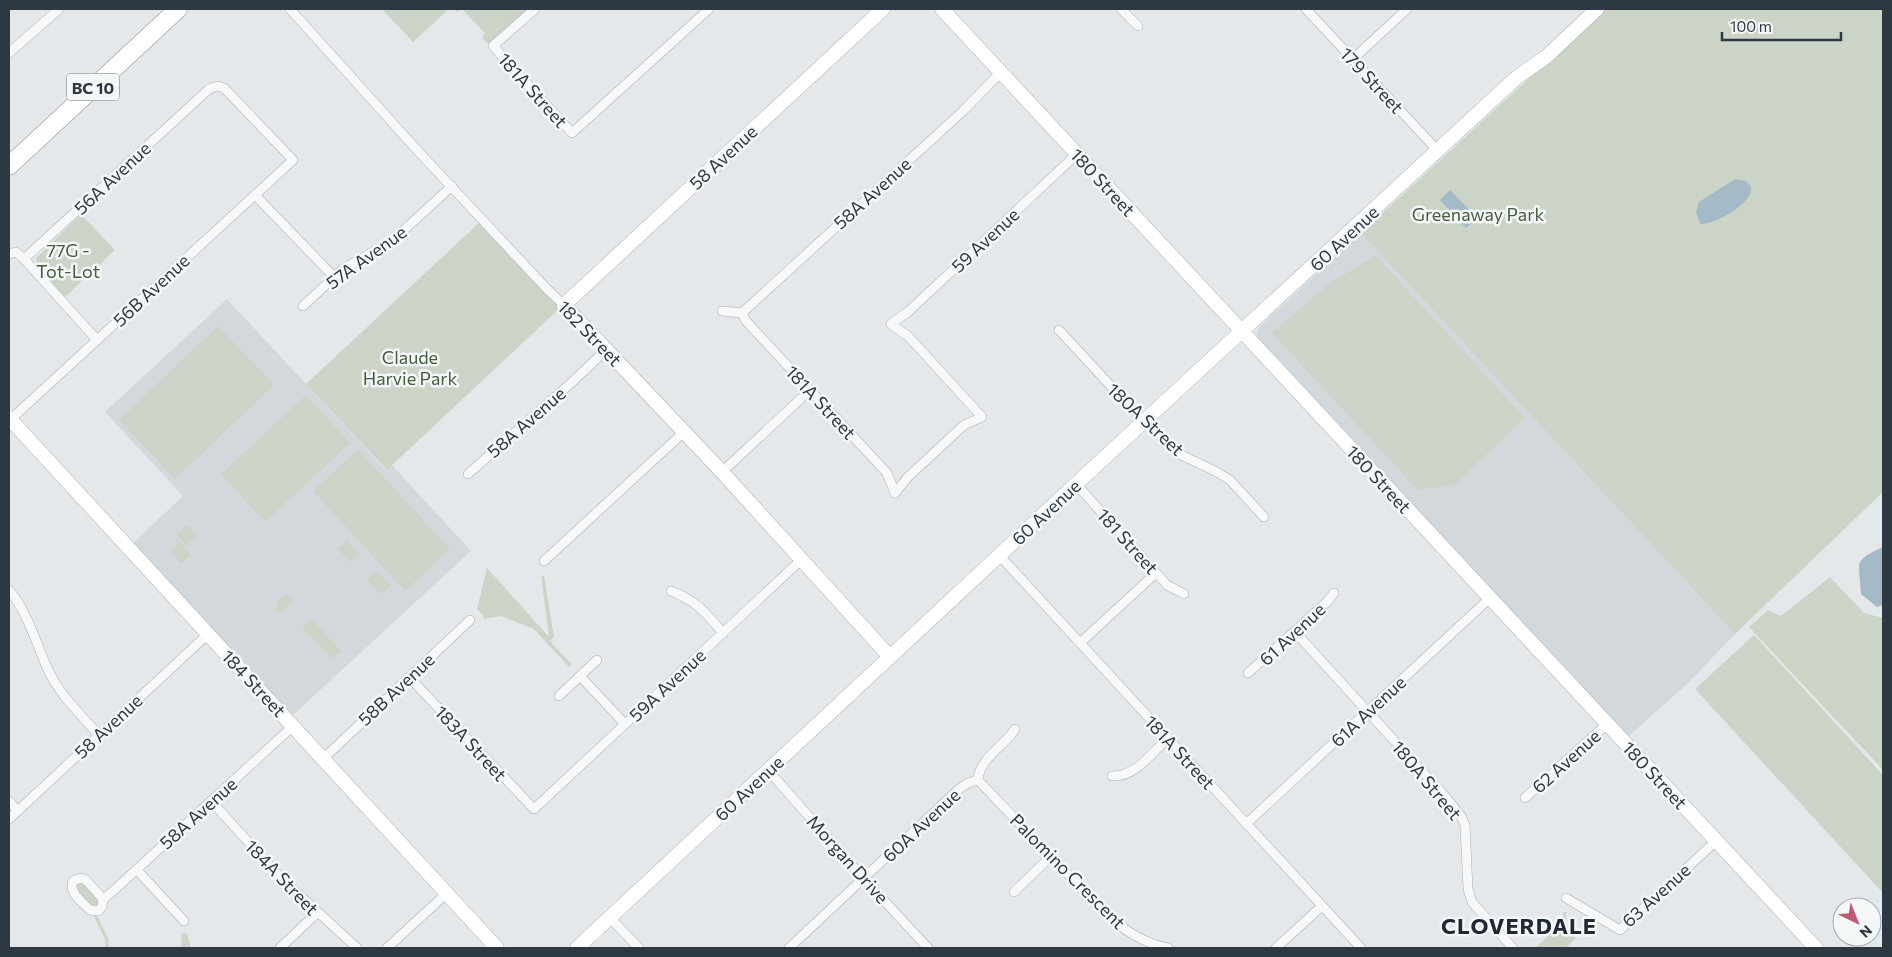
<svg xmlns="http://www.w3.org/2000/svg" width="1892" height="957" font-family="Commissioner,sans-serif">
<rect width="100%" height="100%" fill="#e5e8eb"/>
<g fill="#d3d8dd">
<path d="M1361,233L1735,634L1687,684L1630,735L1628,741L1257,338V332L1259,327Z"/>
<path d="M227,299L386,470L392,465L471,551L292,716L233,649L229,648L133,543L183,496L105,412Z"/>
</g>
<g fill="#ccd4c7">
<path d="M382,9H449L413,42Z"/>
<path d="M454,9H530L489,45L482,38L485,33L462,9L457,12Z"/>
<path d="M1604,9H1883V492L1735,634L1361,233Z"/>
<path d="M81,214L115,250L65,297L37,266L36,258Z"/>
<path d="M480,222L561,307L387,470L306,384Z"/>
<path d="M1376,256L1525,418L1453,486L1417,489L1272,333L1331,282Z"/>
<path d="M218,326L274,385L175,479L119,420Z"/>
<path d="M306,395L350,443L265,522L221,474Z"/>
<path d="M358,450L450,549L405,591L313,491Z"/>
<path d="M187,525L197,536L186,546L176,534Z"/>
<path d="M347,540L359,553L350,562L338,549Z"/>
<path d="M180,542L191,555L181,564L170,551Z"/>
<path d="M487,568L549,637L541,575L544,576L554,637L550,641L572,665L569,667L534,629L501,616L484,619L482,614L477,609Z"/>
<path d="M377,571L391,585L381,594L367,580Z"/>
<path d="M1830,577L1864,613L1883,618V770L1749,627L1768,610L1781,616Z"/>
<path d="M286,594L293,601L280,614L275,609L278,607L276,604Z"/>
<path d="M311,619L341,651L332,659L302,628Z"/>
<path d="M1754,635L1883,775V893L1695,689Z"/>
<path d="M82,882L99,901L97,905H91L76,889L75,884Z"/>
<path d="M1563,912H1566V928L1576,938L1566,948H1535L1562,923Z"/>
<path d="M93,914H96L108,938L109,948H106L105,939Z"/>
<path d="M182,933H187L191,948H181Z"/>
</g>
<g fill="#a4bac6">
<path d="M1735,179L1745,181L1751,186C1755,203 1714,225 1700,224L1696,212L1699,202Z"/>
<path d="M1450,190L1477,218L1466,228L1440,200Z"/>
<path d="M1883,547V605L1877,607L1861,594C1860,561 1851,562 1883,547Z"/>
</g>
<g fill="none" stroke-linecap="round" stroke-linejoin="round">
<g stroke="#aab0b5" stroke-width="10">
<g id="street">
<path d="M290,9L417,150L547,289L564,305"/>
<path d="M535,9L493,46L572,133L709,9"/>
<path d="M1121,9L1138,26"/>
<path d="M1306,9L1438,151"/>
<path d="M9,53L59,9"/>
<path d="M1353,59L1407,9"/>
<path d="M255,195L334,277"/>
<path d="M9,254L16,252L24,259L97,340"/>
<path d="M303,306L343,269L392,241L452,186"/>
<path d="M722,311L742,313"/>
<path d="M742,313L963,111L1001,72"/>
<path d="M742,313L746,321L887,473L895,493"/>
<path d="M1059,330L1133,410L1154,428L1179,454L1215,471L1230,480L1264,517"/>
<path d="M10,420L293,160L225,89C219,85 216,86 209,89L24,259"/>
<path d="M722,472L810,390"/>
<path d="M468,474L571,383L606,350"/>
<path d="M1076,484L1167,585L1184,594"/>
<path d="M895,493L908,477L964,425L982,417L909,337L891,324L909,311L1077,154"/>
<path d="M999,555L1361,948"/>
<path d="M544,561L684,432"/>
<path d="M9,590C29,614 37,647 50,674C62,697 82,716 99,735"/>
<path d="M671,591C697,601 706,613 723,633"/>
<path d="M1295,632L1443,794L1461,816L1465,825L1468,889L1472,902L1513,948"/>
<path d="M1080,643L1156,573"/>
<path d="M1248,673L1327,602L1334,593"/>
<path d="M580,676L625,724"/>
<path d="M409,677L534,809L801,560"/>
<path d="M559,696L597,660"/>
<path d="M323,759L470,620"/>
<path d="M768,770L864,879L928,948"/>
<path d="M1112,776C1135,777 1151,754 1167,739"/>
<path d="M978,780L1105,913C1123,930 1143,943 1168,948"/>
<path d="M978,780C979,758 1005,746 1015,729"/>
<path d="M1525,798L1607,724"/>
<path d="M9,801L18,811"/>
<path d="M211,801L283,880L357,948"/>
<path d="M9,819L208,634"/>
<path d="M1246,824L1490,598"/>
<path d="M137,870L184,921"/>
<path d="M81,878L86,880L103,899L102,907L98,911L90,910C82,902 68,892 73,881Z"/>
<path d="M1014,892L1051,856"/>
<path d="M1566,898L1620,930L1716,841"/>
<path d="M103,899L111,893L293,726"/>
<path d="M610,918L639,948"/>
<path d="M280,948L317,913"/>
<path d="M387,948L447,893"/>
<path d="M789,948L959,789L968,783L978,780"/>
<path d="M1276,948L1322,906"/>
</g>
</g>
<g stroke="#aab0b5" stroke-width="15">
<g id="secondary">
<path d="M883,9L564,305L722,472L890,657"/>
<path d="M942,9L1816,948"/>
<path d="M9,418L497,948"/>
<path d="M577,948L1076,484L1516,78L1547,56L1597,9"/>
</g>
</g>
<g stroke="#8e97a0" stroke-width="19">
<path id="highway" d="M9,166L178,9"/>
</g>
<use href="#street" stroke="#f7f8f9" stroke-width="9"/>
<use href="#secondary" stroke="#fff" stroke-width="14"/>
<use href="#highway" stroke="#fff" stroke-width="18"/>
</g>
<g text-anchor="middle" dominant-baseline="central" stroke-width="5" stroke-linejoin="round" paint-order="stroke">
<rect fill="#f4f7f8" stroke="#697179" stroke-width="1" x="67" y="73.5" width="52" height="27" rx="4"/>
<g font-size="16" font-weight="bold" fill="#2e3842">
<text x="93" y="87">BC 10</text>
</g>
<g font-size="18" fill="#2e3842" stroke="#f4f7f8">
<text transform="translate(1372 80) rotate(47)">179 Street</text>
<text transform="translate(533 90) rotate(48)">181A Street</text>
<text transform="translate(723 157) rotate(-43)">58 Avenue</text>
<text transform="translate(112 178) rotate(-43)">56A Avenue</text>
<text transform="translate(1103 182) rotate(47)">180 Street</text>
<text transform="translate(872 193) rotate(-42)">58A Avenue</text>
<text transform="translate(1344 238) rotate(-43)">60 Avenue</text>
<text transform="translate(985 240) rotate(-43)">59 Avenue</text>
<text transform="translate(366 257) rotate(-36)">57A Avenue</text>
<text transform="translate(151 290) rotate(-43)">56B Avenue</text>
<text transform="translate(590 333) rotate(46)">182 Street</text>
<text transform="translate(821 402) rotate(47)">181A Street</text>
<text transform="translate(1146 419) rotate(43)">180A Street</text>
<text transform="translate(526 422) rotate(-41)">58A Avenue</text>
<text transform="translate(1379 479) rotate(47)">180 Street</text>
<text transform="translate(1046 512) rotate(-43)">60 Avenue</text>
<text transform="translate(1128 541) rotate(48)">181 Street</text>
<text transform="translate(1292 634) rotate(-43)">61 Avenue</text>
<text transform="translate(254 683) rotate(47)">184 Street</text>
<text transform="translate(667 685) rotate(-43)">59A Avenue</text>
<text transform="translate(396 689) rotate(-43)">58B Avenue</text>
<text transform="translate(1368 711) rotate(-43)">61A Avenue</text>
<text transform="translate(108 726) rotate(-43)">58 Avenue</text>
<text transform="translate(471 743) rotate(47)">183A Street</text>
<text transform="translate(1180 752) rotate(47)">181A Street</text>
<text transform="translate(1566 761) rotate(-42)">62 Avenue</text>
<text transform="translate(1655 775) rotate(47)">180 Street</text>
<text transform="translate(1427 780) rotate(50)">180A Street</text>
<text transform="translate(749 788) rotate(-43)">60 Avenue</text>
<text transform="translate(198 813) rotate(-42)">58A Avenue</text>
<text transform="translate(921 825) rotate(-43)">60A Avenue</text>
<text transform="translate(848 859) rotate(48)">Morgan Drive</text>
<text transform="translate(1068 871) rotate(45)">Palomino Crescent</text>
<text transform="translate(282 877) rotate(46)">184A Street</text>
<text transform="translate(1656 895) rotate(-42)">63 Avenue</text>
</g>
<g font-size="18" fill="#475c3d" stroke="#f4f7f8">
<text x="1478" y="214">Greenaway Park</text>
<text x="68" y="250">77G -<tspan x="68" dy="21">Tot-Lot</tspan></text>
<text x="410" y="357">Claude<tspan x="410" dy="21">Harvie Park</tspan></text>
</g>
<g font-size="22" font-weight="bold" letter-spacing="1" fill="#202933" stroke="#f4f7f8">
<text x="1519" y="925">CLOVERDALE</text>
</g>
</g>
<rect width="1892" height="957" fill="none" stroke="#2e3842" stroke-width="20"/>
<g transform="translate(1857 922) rotate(137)"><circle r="24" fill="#f4f7f8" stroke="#a5abaf"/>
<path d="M0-4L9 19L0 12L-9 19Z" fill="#c05977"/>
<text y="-8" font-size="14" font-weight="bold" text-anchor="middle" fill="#2e3842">N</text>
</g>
<path d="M1722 32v8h119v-8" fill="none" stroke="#2e3842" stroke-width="2.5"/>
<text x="1730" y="32" font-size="15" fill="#2e3842" stroke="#f4f7f8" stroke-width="4" paint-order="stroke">100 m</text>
</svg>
